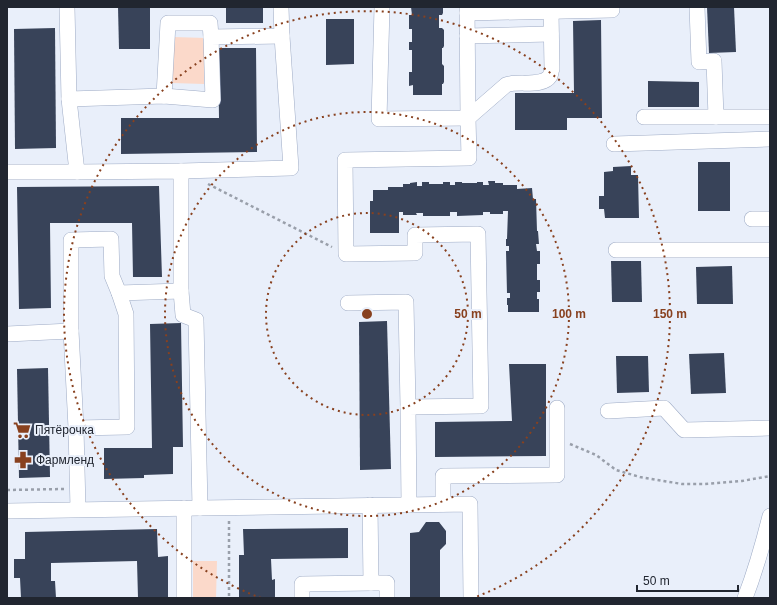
<svg xmlns="http://www.w3.org/2000/svg" width="777" height="605" font-family="Arial,sans-serif">
<rect width="100%" height="100%" fill="#e9effa"/>
<g fill="#fbd9ca">
<path d="M173,37L206,38L204,84L172,83Z"/>
<path d="M193,561H217L216,598H193Z"/>
</g>
<g fill="#384359">
<path d="M118,7H150V49H119Z"/>
<rect x="226" y="7" width="37" height="16"/>
<path d="M411,7H443V13L442,15H439V28H442L444,30V46L443,48H442V64L444,66V82L443,84H442V95H413V85L409,86V72H412V50H409V42H412V29H409V15H412Z"/>
<path d="M707,7H734L736,52L709,53Z"/>
<path d="M326,19H354V64L326,65Z"/>
<path d="M601,20L602,118H567V130H515V93H574L573,21Z"/>
<path d="M55,28L56,148L15,149L14,29Z"/>
<path d="M218,48H256L257,152L121,154V118H219Z"/>
<path d="M648,81L699,82V107H648Z"/>
<rect x="698" y="162" width="32" height="49"/>
<path d="M631,166V175H638L639,218H605L604,209H599V196H604V172L613,171V167Z"/>
<path d="M488,181H495V183H503V185H517V189L532,188L533,199H536L537,231H538L539,244H536L537,251H540V264H537V280H540V292H537V299H539V312H508V305H507V298H510V293H507L506,251H509V246H506V239H507L508,211H503V214H490V212H483V215L457,216V212H450V216H423V213H416L417,215H403V212H399V233H370V201H373V190H388V187H403V184H410V183L417,182V186H422V182H429V184H443V182H450V185H455V182H462V183H477V182H483V185H489Z"/>
<path d="M159,186L162,277H133L132,223H50L51,308L19,309L17,187Z"/>
<path d="M611,261H641L642,302H612Z"/>
<path d="M732,266L733,304H697L696,267Z"/>
<path d="M387,321L391,469L360,470L359,322Z"/>
<path d="M181,323L183,447H173V474L144,475V478L104,479V448H152L150,324Z"/>
<path d="M724,353L726,393L691,394L689,354Z"/>
<path d="M616,356H648L649,392L617,393Z"/>
<path d="M509,364H546V456L435,457V422L512,421Z"/>
<path d="M48,368L50,477L19,478L17,369Z"/>
<path d="M426,522H439L446,531V544L440,550V598H410V533L419,532Z"/>
<path d="M348,528V558L271,559L272,580L275,579V598H239V555H244L243,529Z"/>
<path d="M157,529L158,557L168,556V598H138L137,561L51,563V581H55L56,598H21L20,578H14V559H25V532Z"/>
</g>
<g fill="none" stroke-linecap="round" stroke-linejoin="round">
<g stroke="#9eabc5" stroke-width="16">
<g id="minor">
<path d="M382,7L379,119L468,118L467,7"/>
<path d="M697,7L699,62L714,61L716,117"/>
<path d="M467,13L612,10V7"/>
<path d="M467,36L551,34"/>
<path d="M164,96L168,23H210L211,37"/>
<path d="M69,99L164,96L213,100L211,37L282,36L281,7"/>
<path d="M644,117H770"/>
<path d="M614,144L770,139"/>
<path d="M181,171L291,168L282,36"/>
<path d="M7,172H77L69,99L67,7"/>
<path d="M752,219H770"/>
<path d="M111,239L112,276L119,293L126,314L127,427L76,428L71,331V240Z"/>
<path d="M616,250H770"/>
<path d="M119,293L181,291"/>
<path d="M348,303L406,302L408,407"/>
<path d="M7,334L71,331"/>
<path d="M608,411L664,408L684,430L770,428"/>
<path d="M76,428L78,509"/>
<path d="M443,504V476L557,475V408"/>
<path d="M409,505L408,407L481,406L478,234L415,235V253L346,254L345,160L469,158L468,118L506,85C518,80 542,88 550,76C551,74 551,71 552,69L551,12"/>
<path d="M184,508V598"/>
<path d="M200,508L470,504L471,598"/>
<path d="M7,511L200,508L196,320L183,315L181,291V171L77,172"/>
<path d="M371,583H387V598"/>
<path d="M302,598V584L371,583L370,505"/>
<path d="M745,598C755,572 763,544 770,516"/>
</g>
</g>
<g stroke="#999faa" stroke-width="2.5" stroke-dasharray="3 3" stroke-linecap="butt">
<path d="M208,184L332,247"/>
<path d="M570,444L596,455L616,470L640,477L682,484H704L742,481L770,476"/>
<path d="M7,490L64,489"/>
<path d="M229,521V598"/>
</g>
<use href="#minor" stroke="#fff" stroke-width="15"/>
</g>
<g fill="none" stroke="#88411f" stroke-width="2" stroke-dasharray="2 4">
<circle cx="367" cy="314" r="101"/>
<circle cx="367" cy="314" r="202"/>
<path d="M261 598A303 303 0 1 1 473 598"/>
</g>
<defs>
<g id="supermarket-bare" transform="scale(1.38)"><path d="M-6-5.5h2.5l.6 2H6L4.5 2H-2.5L-4.4-4H-6ZM-1.5 3.2a1.3 1.3 0 1 0 .1 0ZM3 3.2a1.3 1.3 0 1 0 .1 0Z" fill="#88411f" stroke="#e9effa" stroke-width="2.5" paint-order="stroke"/></g>
<g id="pharmacy-bare" transform="scale(1.38)"><path d="M-2-6h4v4h4v4h-4v4h-4v-4h-4v-4h4Z" fill="#88411f" stroke="#e9effa" stroke-width="2.5" paint-order="stroke"/></g>
</defs>
<g fill-rule="evenodd">
<use href="#supermarket-bare" x="22" y="430"/>
<use href="#pharmacy-bare" x="23" y="460"/>
</g>
<g text-anchor="middle" dominant-baseline="central" stroke-width="4" stroke-linejoin="round" paint-order="stroke">
<g font-size="12" fill="#212630" stroke="#e9effa" text-anchor="start">
<text x="35" y="430">Пятёрочка</text>
<text x="36" y="460">Фармленд</text>
</g>
</g>
<circle cx="367" cy="314" r="6" fill="#88411f" stroke="#e9effa" stroke-width="2"/>
<g font-size="12" text-anchor="middle" font-weight="bold" fill="#88411f" stroke="#e9effa" stroke-width="4" stroke-linejoin="round" paint-order="stroke">
<text x="468" y="318">50 m</text>
<text x="569" y="318">100 m</text>
<text x="670" y="318">150 m</text>
</g>
<rect width="777" height="605" fill="none" stroke="#212630" stroke-width="16"/>
<path d="M637 585v6h101v-6" fill="none" stroke="#212630" stroke-width="2"/>
<text x="643" y="585" font-size="12" fill="#212630" stroke="#e9effa" stroke-width="3" paint-order="stroke">50 m</text>
</svg>
